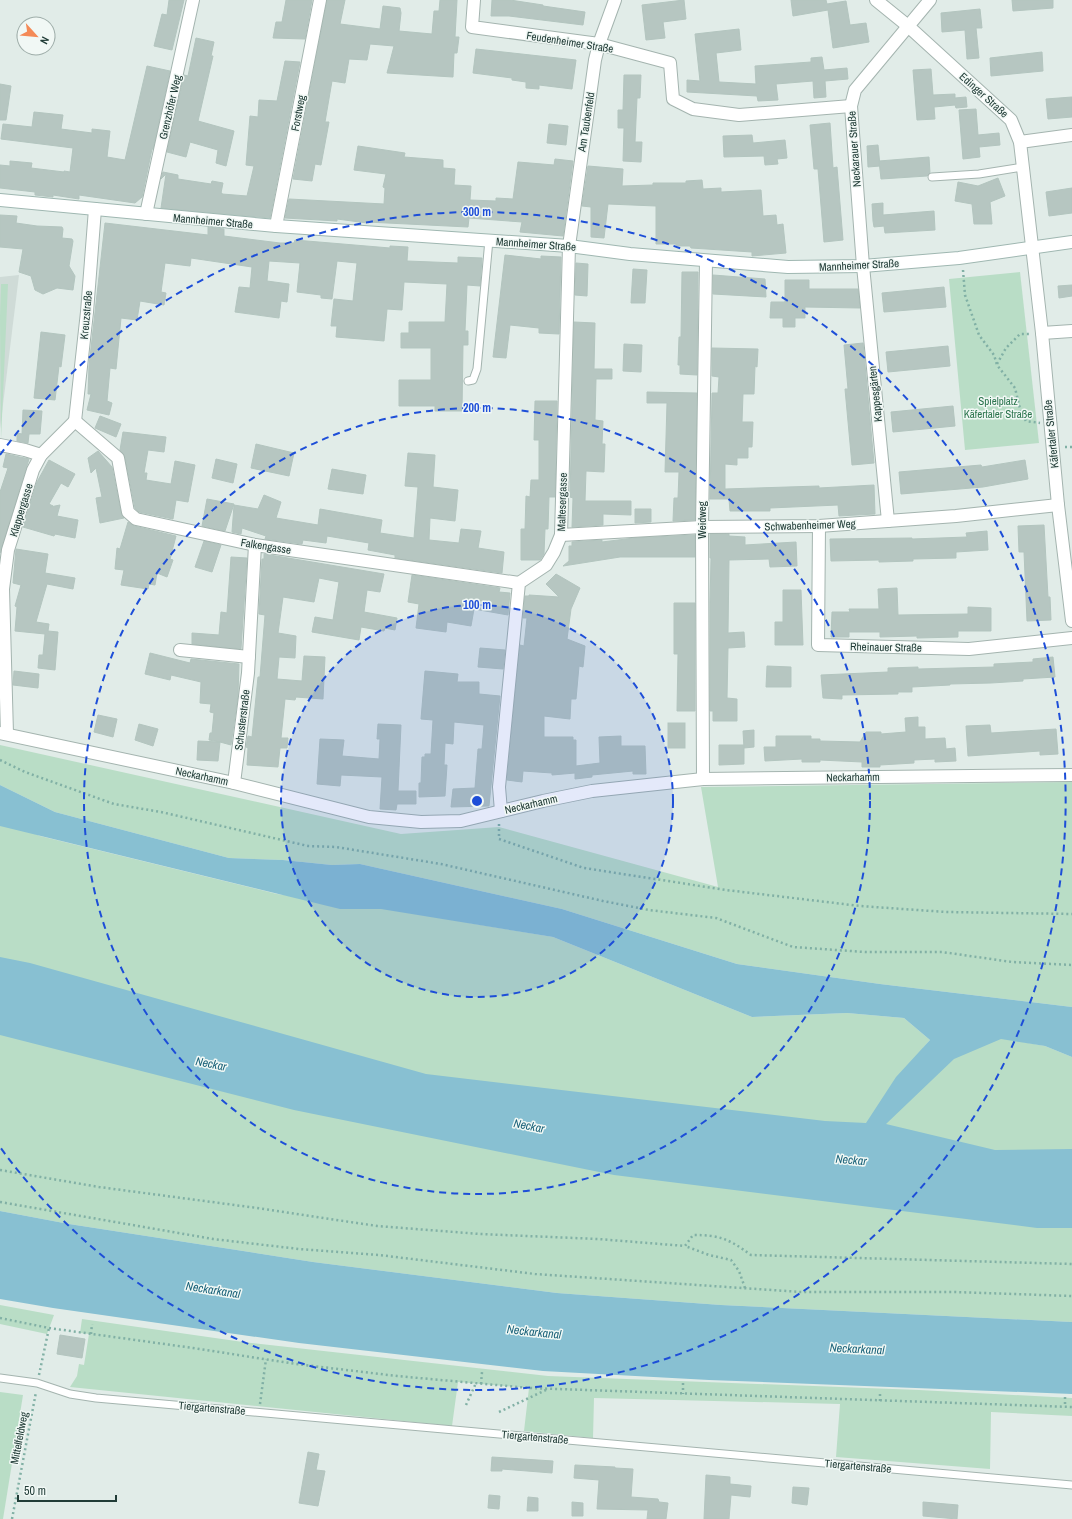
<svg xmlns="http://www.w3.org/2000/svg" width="1072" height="1519" font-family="'Archivo Narrow',sans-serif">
<rect width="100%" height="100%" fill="#e1ece8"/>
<path fill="#cfdbd7" d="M19,275L0,429V277Z"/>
<g fill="#b9ddc6">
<path d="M1020,272L1039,443L965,450L949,279Z"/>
<path d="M1,284H8L1,439L0,316Z"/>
<path d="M0,745L401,834L499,827L718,887L701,787L1072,782V1007L880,984L737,964L562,909L360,864L332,865L283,860L229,858L55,812L0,785Z"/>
<path d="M0,819L40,836L277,894L447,917L469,923L553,937L752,1017L847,1013L904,1018L930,1040L923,1048L954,1058L1001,1038L1045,1046L1072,1057V1322L721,1305L557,1293L313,1262L69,1224L0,1211Z"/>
<path d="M0,1305L54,1315L47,1334L0,1324Z"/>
<path d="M82,1319L243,1342L548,1376L919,1390L1072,1398V1416L991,1412L990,1469L836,1457L840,1404L594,1398L593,1438L524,1431L529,1388L458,1382L452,1426L70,1387L77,1376L79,1364L84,1365L89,1334L80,1333Z"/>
<path d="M0,1392L23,1395L3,1519H0Z"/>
</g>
<g fill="#88c0d2">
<path d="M0,785L55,812L229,858L283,860L332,865L360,864L562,909L737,964L880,984L1072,1007V1057L1045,1046L1001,1039L954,1059L886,1124L995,1150L1072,1149V1228H1037L614,1175L294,1110L0,1035V957L30,963L426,1074L825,1121L866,1123L896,1077L930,1040L904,1018L847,1013L752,1017L553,937L381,909H340L0,826Z"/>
<path d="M0,1211L69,1224L313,1262L557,1293L721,1305L1072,1322V1394L709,1380L543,1371L299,1343L53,1308L0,1299Z"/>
</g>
<g fill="#b6c6c1" stroke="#b3c5bf">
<path d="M169,0H184L172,50L154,46L162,14L167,15Z"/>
<path d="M286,0H312L305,39L273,38L276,22H282Z"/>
<path d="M327,0H345L340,24L380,29L383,6L400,8L401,13L399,31L432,34L434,11H439L440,0H457L455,37H459L457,53H454L453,77L387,73L394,46L370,44L367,60L349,59L345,83L332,81L325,122H329L321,165L315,164L312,181L293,179Z"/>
<path d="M492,0H510L543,5V6L585,12L583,25L509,16H491Z"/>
<path d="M684,0L686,19L663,22L665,38L646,40L642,5Z"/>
<path d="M791,0H826L827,4L846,1L850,25L866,23L869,42L833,48L828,10L793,16Z"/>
<path d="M1012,0H1053V8L1013,11Z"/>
<path d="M980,9L982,28H976L979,58L967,59L965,30L942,32L941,13Z"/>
<path d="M739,29L741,50L716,53L719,82L756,84L755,66L811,62V58L822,57L824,70L847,68L848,79L825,81L826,97L814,98L813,81L776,84L778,100L758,101L757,96L687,92V80L700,81L695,34Z"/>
<path d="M196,38L214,42L211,56H213L198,121L234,131L226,166L216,163L218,150L190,142L186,157L167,152L184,75L188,76Z"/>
<path d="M476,49L576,60L572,89L539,85V89L526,88V82L512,80V78L473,73Z"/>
<path d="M1042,52L1043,71L991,76L990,58Z"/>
<path d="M285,61L300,62L270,218L161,208L166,174L161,179L163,172L178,175V179L211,184L212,181L223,183L221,193H222V194L247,196L254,166L246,165L250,116L258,117L259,100L277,101Z"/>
<path d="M147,66L170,71L153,149H152L142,197L135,203L79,195V199L53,195V197L35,195V192L0,188V165L10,166V161L32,163L31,168L64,172V171L70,172L73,148L1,139L3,124L32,127L34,112L63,115L61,129L92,133V129L110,131L107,157L125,160Z"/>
<path d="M931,69L933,95L955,94V98L966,97L967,107L956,108L955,105L934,107L935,119L917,120L913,70Z"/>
<path d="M624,75H641L640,98H637L635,142H642L641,162L623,161L624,128H618V110H623Z"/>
<path d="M0,84L11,86L6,120H0Z"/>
<path d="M1072,97V117L1048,119L1046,99Z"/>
<path d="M976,109L978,135L999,133L1000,145L979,147L980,157L963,159L959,110Z"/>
<path d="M830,123L833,168L837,167L843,240L824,242L818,169H814L810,125Z"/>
<path d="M549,124L568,126L566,145L547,143Z"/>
<path d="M752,135L753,143L785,140L787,158L777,159L778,164L765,165L764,156L724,157L723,136Z"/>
<path d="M878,145L880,166L868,167L867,146Z"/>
<path d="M358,146L405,153L404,157L443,160V168L455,169L454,185L471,186L470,200L496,201V198L513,199L518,162L554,165L555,159L573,161L563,236L520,232L522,222L469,218L468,227L367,222V223L337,219V221L285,218L289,199L384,204L385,188L383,187L386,174L354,170Z"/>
<path d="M929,157L930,173L927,176L881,179L879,161Z"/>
<path d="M588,166L623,169L622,186L653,185V183H686V181L702,180L703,189L721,188V192L761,190L763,216L776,215L777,225L783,224L786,253L752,256V252L691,248L690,246H676V244H656V206L608,204L604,238L591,237V207L582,206Z"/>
<path d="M998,178L1005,196L990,202L992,224H974L972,204L955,201L958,182L978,186Z"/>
<path d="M1072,188V213L1049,216L1046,192Z"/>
<path d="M883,203V215L934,211L935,230L885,233L884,226L874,227L873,221L872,204Z"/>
<path d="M0,215L17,216L16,223L37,226L62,227L63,229L62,238L72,239L73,241L69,266L75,276L73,290L57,288L43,294L35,290L31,276L19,272L23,249L0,247Z"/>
<path d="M105,223L208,235V227L224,229V236L280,243H294L295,240L390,248V246L408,247L407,261L458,263V257L482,258L480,286L467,285L465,331H468V345H463L462,411H435V406H399V380H431V348H401V333H409V322H445L447,284L404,282L402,310L387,309L384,341L373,340L336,337L337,326H331L334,299L353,301L357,263L337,261L332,299L321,298V295L297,292L300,263L269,261L267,281L289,284L287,302L281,301L279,318L235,312L239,287L250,288L252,267L191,258L190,266L165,263L161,292L166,293L164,305L140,301L137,320L121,318L116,369L110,368L107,401L112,403L109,415L87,410L91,394H88L89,366Z"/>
<path d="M505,255L541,259V256L561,257L559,334L539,333V328L510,325L506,358L493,357Z"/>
<path d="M576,263L588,264L587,296L575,295Z"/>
<path d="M633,269L647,270L645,303H631Z"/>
<path d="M682,272H698L697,375L680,374V365H678L679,337H681Z"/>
<path d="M713,275L765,279L766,297L713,294Z"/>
<path d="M785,280H809V289H858L860,308L805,307V318H795V327H783V318H770L771,302H785Z"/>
<path d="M1072,285V296L1059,298L1058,286Z"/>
<path d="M944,287L946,307L884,312L882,293Z"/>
<path d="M574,322L595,323L594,369H612V379H596L595,420L603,421L602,444H605L604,472L586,471L585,501H631V515L603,514V525L572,527L573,498L570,497Z"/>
<path d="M41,332L65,335L61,367L59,366L55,400L34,398Z"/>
<path d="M863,343L874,463L852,465L845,389H848L844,345Z"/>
<path d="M624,344L642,345L641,372L623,371Z"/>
<path d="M948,346L950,366L888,372L886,352Z"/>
<path d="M712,348L758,349L757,367L755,366L754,394H743L742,422H753L752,447H748V458H737V465L725,464V489L819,486V488L874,485L875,514L839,516L838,505L770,508V511H730L729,499H710L712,393H718L719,377L712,376Z"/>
<path d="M647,392L697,393L695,520L673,521L674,498H678L679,472H665L667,403H647Z"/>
<path d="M535,401H557L555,497H549L548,529H545L544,554L540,560H521V529H525L526,496L530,497L531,480H539V440H534Z"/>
<path d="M953,406L955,426L893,432L891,412Z"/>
<path d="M23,410L42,411L40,434H29L28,443L17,441V433L22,434Z"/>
<path d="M100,416L121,424L116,437L95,428Z"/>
<path d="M123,432L166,437L164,452L148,450L144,473H147L146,480L171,484L175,461L195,465L188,502L176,500L173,519L139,512L135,508L125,457L120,450Z"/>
<path d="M256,444L294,453L289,476L251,468Z"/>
<path d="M98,451L112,467L121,513L124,518L100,523L96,498L102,497L96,468L91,473L88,458Z"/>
<path d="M408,453L435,455L433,487L458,490L455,521L430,518L429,540L459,543L461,529L481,531L478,548L504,552L502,573L395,558V555L368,550L369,543L327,536L326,543L303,540L302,544L265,539L266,536L242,528L241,534L232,532L234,505L258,509L264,495L281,502L276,518L318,525L320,509L382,520L380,533L414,538L418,487L405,486Z"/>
<path d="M6,454L29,459L0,553V492L8,468L3,467Z"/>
<path d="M216,459L237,464L233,483L212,478Z"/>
<path d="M49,460L75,474L68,487L61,483L49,504L53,506L50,507L60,505L57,516L78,520L75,538L55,534L54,536L23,527L37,482Z"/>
<path d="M1025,460L1028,479L983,487L901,494L899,472L981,465L982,467Z"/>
<path d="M332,469L366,475L363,494L328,489Z"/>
<path d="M207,499L234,504L225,531L202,526Z"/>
<path d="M635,509H651V522L635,523Z"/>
<path d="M128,522L134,526L176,536L170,559L173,560L167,577L157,573L155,585L149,584L148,589L121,585L124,570L115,569L117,548L120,549Z"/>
<path d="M1044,525L1048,597H1050L1051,620L1027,621L1024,552H1019L1018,526Z"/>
<path d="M987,531L988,550L956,552V558L913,559V561L879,562V560L831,561L830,539L912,538V539L967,537L966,533Z"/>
<path d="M710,534H729V536L745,537V545L796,542L797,566L770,567L769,559L729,560L728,633L744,632L745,647L728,648L727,698L737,699V721H713V711H710V603L711,558H710Z"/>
<path d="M695,535V557H620L563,566L569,561V546H572V542L602,540V542L634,538Z"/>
<path d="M204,541L221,545L212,572L195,567Z"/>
<path d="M16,549L48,554L45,573L75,578L73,589L47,584L36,622L49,624L48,631L58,632L55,670L38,668L39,655H43L45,634L15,631L17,607L15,606L21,585L13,583Z"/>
<path d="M264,554L384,574L380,592L367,590L364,612L397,618L395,630L385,628L384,631L361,627L359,640L312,632L315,617L333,620L339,582L319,578L314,602L283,597L278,633L296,636L295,658L279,657L277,679L302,681L304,656L325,657L323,699L296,697L295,700L285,699L281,738H288L287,748H280L278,767L247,765L248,748L246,747L248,736L252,737L258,677H260L265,615L259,614L262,559H264Z"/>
<path d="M231,557L247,558L241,649L192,644V633L219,635L221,612L227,613Z"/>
<path d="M556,574L580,588L571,609L567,639L585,646L583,667L579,666L576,699H571L570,719L544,716V737H573V740H576V766L600,763L599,737L621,736V746H645L646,774H633V771L592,775V777L575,779V773L552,775V773L523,771L522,782L507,780L520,645L524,646L527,618H523L525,596H529V595L559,597L546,584Z"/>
<path d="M412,575L500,588L499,592L510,593L508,615L474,609L471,626L447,622L446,632L416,628L419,604L408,602Z"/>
<path d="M897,588L898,615L968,614V607L991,608V631H958V637L917,638V636L880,637V632H849V637H831L832,612H850L849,609H879L878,589Z"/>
<path d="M783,590H801L803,645H775V622H783Z"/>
<path d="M674,603H695V711H677L678,654H674Z"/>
<path d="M480,648L505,650L503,669L478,667Z"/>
<path d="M150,653L190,663L191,659L239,664L238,695L231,745L220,742L218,761L197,760L198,741L220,742L209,740L210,733H212L214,713L210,712L211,704L200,703L201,682L171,675L170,680L145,674Z"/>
<path d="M1053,657L1055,677L1023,679V681L991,683L950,684V685L912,687V692H898V694L842,695V699L823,698L821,675L888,672V668L918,667V669L994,667V664L1033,662V659Z"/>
<path d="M767,666L791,667V687H766Z"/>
<path d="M14,671L39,674L38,688L13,685Z"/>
<path d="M425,671L458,674L457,682H479V694L500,696L489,806L451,807L453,789L475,788L478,749H482L484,725L454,722L453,744L445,743L444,765H447L445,796L419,797V783H421L422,757H425V754H431L433,720L421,719Z"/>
<path d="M98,715L117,719L113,737L94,732Z"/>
<path d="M918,717V727H925V739L945,738L946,749L955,748L956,761L935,762V759L914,760V763L880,765V767H862V762L820,760V762H802V759L765,761L764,747H776V736H811V739H820V741L860,742L866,732H881V734L906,732L905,718Z"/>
<rect x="668" y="723" width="17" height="25"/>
<path d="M139,724L158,729L153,746L135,740Z"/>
<path d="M378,724L401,725L398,791H416V804H397L396,810L380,809L382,777L341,775L340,786L317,784L320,739L344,740L342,756L379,759L380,739H377Z"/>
<path d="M990,725L991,733L1056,729L1058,754L1040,755V751L968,756L966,726Z"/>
<path d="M754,730V747L744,748L743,731Z"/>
<path d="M719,745H744V764L719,765Z"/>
<path d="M60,1335L85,1339L82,1358L57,1354Z"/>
<path d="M308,1452L319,1454L316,1470L325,1471L318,1506L299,1503Z"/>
<path d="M492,1457L553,1461L552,1473L502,1469V1471H491Z"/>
<path d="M575,1465L615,1467V1468L633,1469L631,1497L658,1499L659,1502L668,1503L666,1519H647L648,1510L597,1509L599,1480L574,1478Z"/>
<path d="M706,1475L730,1477V1484L751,1486L750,1497L731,1495L729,1519H704Z"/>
<path d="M793,1487L809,1488L807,1505L792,1503Z"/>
<path d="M489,1495L500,1496L499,1509L488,1508Z"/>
<path d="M528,1497L538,1498V1511H527Z"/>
<path d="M572,1502L583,1503V1516H572Z"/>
<path d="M923,1502L958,1505L957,1519L923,1516Z"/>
</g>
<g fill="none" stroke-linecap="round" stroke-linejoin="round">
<g stroke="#a4b4af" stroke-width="9">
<g id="lane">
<path d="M932,177L979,174L1023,167"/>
<path d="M468,381L473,380L477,369L489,240"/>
<path d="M0,1378L37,1383L70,1394L96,1398L1072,1485"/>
</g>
</g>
<g stroke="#a4b4af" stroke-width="14">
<g id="street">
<path d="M474,0L472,27L599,44L670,63L673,99L693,109L739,115L851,106"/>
<path d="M876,0L908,26L1011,120L1020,142L1042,333L1058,505L1072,621"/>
<path d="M1020,142L1072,135"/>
<path d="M146,214L193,0"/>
<path d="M276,226L320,0"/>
<path d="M1042,333L1072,331"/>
<path d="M75,421L118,458L128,512L136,519L255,545L519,583"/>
<path d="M75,421L87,312L95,209"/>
<path d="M0,445L25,450L41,455"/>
<path d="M888,521L863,266L851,106L855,90L930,0"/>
<path d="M819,526L818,645L969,649L1072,638"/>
<path d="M561,535L702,527L819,526L956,516L1058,505"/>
<path d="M180,650L249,657"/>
<path d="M0,733L234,783L369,817L421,822L461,821L543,801L592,791L703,779L1072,775"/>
<path d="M7,734L3,589L8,550L33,470L41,455L75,421"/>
<path d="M703,779L702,527L706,261"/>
<path d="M234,783L248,673L255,545"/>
<path d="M501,811L499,787L519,583L546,565L554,552L561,535L569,246L595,60L599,44L615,0"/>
</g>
</g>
<g stroke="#9fb7b1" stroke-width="14">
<path id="secondary" d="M0,200L276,226L569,246L630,254L788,267L863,266L959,258L1072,242"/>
</g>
<g stroke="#81b0a5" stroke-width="2.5" stroke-dasharray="2 3" stroke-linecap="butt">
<path d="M963,270L965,295L979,335L994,355L997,365L1015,388L1021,413L1026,421L1040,423"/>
<path d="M997,364L1006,348L1020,334H1031"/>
<path d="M1065,447H1072"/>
<path d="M0,760L25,772L114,804L161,812L308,846L336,847L441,864L603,901L649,910L716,918L793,947L865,952H942L1012,962L1072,965"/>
<path d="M499,824V839L584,868L726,890L860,906L946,912L1072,914"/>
<path d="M0,1170L99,1187L257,1208L377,1226L480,1234L598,1239L685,1246"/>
<path d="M0,1202L213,1239L299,1249L379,1255L535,1274L801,1292H955L1072,1296"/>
<path d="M745,1288L739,1271L731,1260L709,1255L685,1246L693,1235C720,1235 729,1239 751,1255L1072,1264"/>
<path d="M0,1318L49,1328L193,1348L296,1364L397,1376L529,1388L1072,1407"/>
<path d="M91,1334L92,1324"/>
<path d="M39,1375L49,1328"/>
<path d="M683,1383V1394"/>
<path d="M481,1384L482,1372"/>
<path d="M1065,1397V1407"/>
<path d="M880,1401V1391"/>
<path d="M260,1404L266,1359"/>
<path d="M466,1405L476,1383"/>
<path d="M499,1412L548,1389"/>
<path d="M12,1519L36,1392"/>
</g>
<use href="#lane" stroke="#fff" stroke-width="7"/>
<use href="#street" stroke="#fff" stroke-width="12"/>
<use href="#secondary" stroke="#fff" stroke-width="12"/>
</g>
<circle cx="477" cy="801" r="196" fill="#1d4ed8" fill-opacity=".12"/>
<g fill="none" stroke="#1d4ed8" stroke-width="2" stroke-dasharray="7 5">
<circle cx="477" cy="801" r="196"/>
<circle cx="477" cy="801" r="393"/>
<path d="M0 455A589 589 0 1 1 0 1147"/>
</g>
<g text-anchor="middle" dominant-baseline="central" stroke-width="3" stroke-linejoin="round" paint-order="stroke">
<g font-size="11" fill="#213c37" stroke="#f1f8f5">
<text transform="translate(570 42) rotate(9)">Feudenheimer Straße</text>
<text transform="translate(984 95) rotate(42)">Edinger Straße</text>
<text transform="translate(170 107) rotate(-77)">Grenzhöfer Weg</text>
<text transform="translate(298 113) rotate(-79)">Forstweg</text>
<text transform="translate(586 122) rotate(-81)">Am Taubenfeld</text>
<text transform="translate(854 149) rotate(-94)">Neckarauer Straße</text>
<text transform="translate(213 221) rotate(5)">Mannheimer Straße</text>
<text transform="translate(536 244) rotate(4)">Mannheimer Straße</text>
<text transform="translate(859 265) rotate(-3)">Mannheimer Straße</text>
<text transform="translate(86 315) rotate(-85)">Kreuzstraße</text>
<text transform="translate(875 394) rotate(-96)">Kappesgärten</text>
<text transform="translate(1051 434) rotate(-96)">Käfertaler Straße</text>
<text transform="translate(562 502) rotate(-88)">Maltesergasse</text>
<text transform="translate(21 510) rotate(-73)">Klappergasse</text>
<text transform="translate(702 520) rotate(-90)">Weidweg</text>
<text transform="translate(810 525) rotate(-2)">Schwabenheimer Weg</text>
<text transform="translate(266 546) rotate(9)">Falkengasse</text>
<text transform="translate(886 647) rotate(1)">Rheinauer Straße</text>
<text transform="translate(242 720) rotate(-83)">Schusterstraße</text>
<text transform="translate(202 776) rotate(12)">Neckarhamm</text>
<text transform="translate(853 777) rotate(-1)">Neckarhamm</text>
<text transform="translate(531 804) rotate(-13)">Neckarhamm</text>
<text transform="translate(212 1408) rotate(5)">Tiergartenstraße</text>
<text transform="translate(535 1437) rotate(5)">Tiergartenstraße</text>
<text transform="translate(19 1438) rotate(-79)">Mittelfeldweg</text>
<text transform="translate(858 1466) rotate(5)">Tiergartenstraße</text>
</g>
<g font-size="11" fill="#2b744d" stroke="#f1f8f5">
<text x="998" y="401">Spielplatz<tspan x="998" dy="13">Käfertaler Straße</tspan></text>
</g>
<g font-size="12" font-style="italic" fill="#1a6279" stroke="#f1f8f5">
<text transform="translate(211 1064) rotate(11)">Neckar</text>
<text transform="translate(529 1126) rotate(11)">Neckar</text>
<text transform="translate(851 1160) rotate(5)">Neckar</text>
<text transform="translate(213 1290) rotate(9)">Neckarkanal</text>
<text transform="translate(534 1332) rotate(6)">Neckarkanal</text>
<text transform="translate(857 1349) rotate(3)">Neckarkanal</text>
</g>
</g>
<circle cx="477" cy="801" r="6" fill="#1d4ed8" stroke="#f1f8f5" stroke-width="2"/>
<g font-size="12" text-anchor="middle" font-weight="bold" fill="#1d4ed8" stroke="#f1f8f5" stroke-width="3" stroke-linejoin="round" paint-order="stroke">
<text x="477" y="216">300 m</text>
<text x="477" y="412">200 m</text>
<text x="477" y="609">100 m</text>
</g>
<g transform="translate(36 36) rotate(117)"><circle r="19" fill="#f1f8f5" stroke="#9eada9"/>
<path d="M0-3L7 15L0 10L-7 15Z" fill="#f48a57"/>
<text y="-6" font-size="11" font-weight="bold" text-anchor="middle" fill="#213c37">N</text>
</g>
<path d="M18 1495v6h98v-6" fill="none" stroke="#213c37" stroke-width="2"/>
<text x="24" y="1495" font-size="12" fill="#213c37" stroke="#f1f8f5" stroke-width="3" paint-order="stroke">50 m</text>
</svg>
